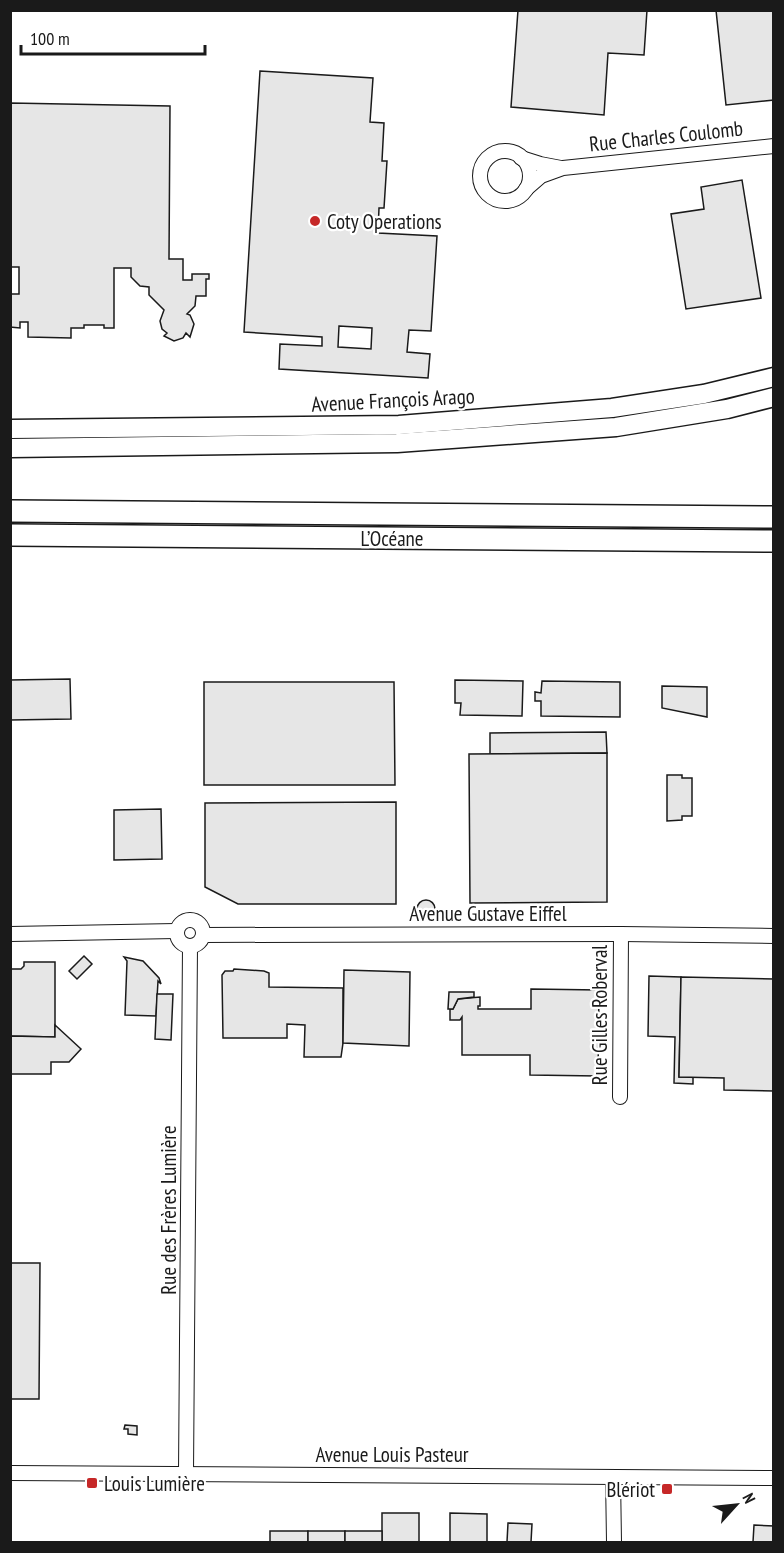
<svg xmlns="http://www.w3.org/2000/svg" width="784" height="1553" font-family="'PT Sans Narrow',sans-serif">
<rect width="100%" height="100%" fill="#fff"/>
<g fill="#e6e6e6" stroke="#1a1a1a" stroke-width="1.5" fill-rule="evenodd">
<path d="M518,10H647L644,55L608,53L604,115L511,107Z"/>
<path d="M716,10H774V100L726,105Z"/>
<path d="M260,71L373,78L370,122L384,123L382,161H387L384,208H379L378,233L437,236L431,331L409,330L407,352L430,354L428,378L279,369L280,344L322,346V337L244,332ZM339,326L372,328L371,349L338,347Z"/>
<path d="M10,103L170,106L169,259H183V280H192V274H209V279H206V296H196L195,306L187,314L190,315L194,324L190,337L186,333L183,338L174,341L164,336L167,333L162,329L160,321L164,310L149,295V287L140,286L131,277V268H114V328H104V325H84V328H71V338L28,337V322H20V328L10,327V294H19V267H10Z"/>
<path d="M742,180L761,298L686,309L671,214L704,209L701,187Z"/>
<path d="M70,679L71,719L10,720V680Z"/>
<path d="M455,680L523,681L522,716L460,715L461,703H455Z"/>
<path d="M542,681L620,682V717L541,716V701H535V692L541,693Z"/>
<path d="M204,682H394L395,785H204Z"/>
<path d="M662,686L707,687V717L662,708Z"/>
<path d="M606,732L607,753L490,754V733Z"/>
<path d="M607,753V902L470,903L469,754Z"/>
<path d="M667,775H682V778H692V816H682V820L667,821Z"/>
<path d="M396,802V904H238L205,887V803Z"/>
<path d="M161,809L162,859L114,860V810Z"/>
<circle cx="426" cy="909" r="9"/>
<path d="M84,956L92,964L77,979L69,971Z"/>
<path d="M124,957L143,961L159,978L161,984L158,981L156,1016L125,1015L127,961Z"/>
<path d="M24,962H55V1037L10,1036V969H21L24,966Z"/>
<path d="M234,969L264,971L269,973V987L343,988V1043L341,1057H304L305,1025L287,1024V1038H223L222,975L225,971H233Z"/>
<path d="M344,970L410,972L409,1046L343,1043Z"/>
<path d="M649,976L681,977L679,1077H693V1084L674,1083L675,1037L648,1036Z"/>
<path d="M681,977L774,979V1091L724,1090V1078L679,1077Z"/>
<path d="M531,989L599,990L598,1076L530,1075V1055H462V1017L460,1020H450V1009H453L458,999L480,997V1006H478V1009H531Z"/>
<path d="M449,992H474V997L458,999L453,1009H448Z"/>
<path d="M157,994H173L171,1040L155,1039Z"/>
<path d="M55,1025L81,1049L69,1062H51V1074H10V1036L55,1037Z"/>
<path d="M10,1263H40L39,1399H10Z"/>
<path d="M125,1425L137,1426V1435L128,1434V1429H124Z"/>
<rect x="382" y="1513" width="37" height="29"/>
<path d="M450,1513L487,1514V1542H450Z"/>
<path d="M508,1523L532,1524L531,1542H507Z"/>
<path d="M754,1525L774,1526V1542H753Z"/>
<rect x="270" y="1531" width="38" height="11"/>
<rect x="308" y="1531" width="37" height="11"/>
<rect x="345" y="1531" width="37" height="11"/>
</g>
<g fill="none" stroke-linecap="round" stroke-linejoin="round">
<g stroke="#1a1a1a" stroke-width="16">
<g id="minor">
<circle cx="505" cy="176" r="25"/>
<path d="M521,158L540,164L561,168"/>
<path d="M526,189L541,176L563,168L774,146"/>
<circle cx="190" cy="933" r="13"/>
<path d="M10,934L176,931"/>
<path d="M203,935L621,934L774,936"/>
<path d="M620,1097L621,934"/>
<path d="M10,1473L774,1478"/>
<path d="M186,1473L190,946"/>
<path d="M613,1477L614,1542"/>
</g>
</g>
<g stroke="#1a1a1a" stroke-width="21">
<g id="major">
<path d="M10,429L399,425L612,408L704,394L774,377"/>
<path d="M10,448L397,443L616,427L727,409L774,397"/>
</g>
</g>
<g stroke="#1a1a1a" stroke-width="24">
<g id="highway">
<path d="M10,511L774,517"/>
<path d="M10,535L774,541"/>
</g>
</g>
<use href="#minor" stroke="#fff" stroke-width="14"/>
<use href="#major" stroke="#fff" stroke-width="18"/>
<use href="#highway" stroke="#fff" stroke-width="21"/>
</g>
<g fill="#c62828" stroke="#fff" stroke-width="2">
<circle cx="315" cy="221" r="6"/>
<rect x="86" y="1477" width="12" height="12" rx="3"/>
<rect x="661" y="1483" width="12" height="12" rx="3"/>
</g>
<g text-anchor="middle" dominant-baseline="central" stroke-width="4.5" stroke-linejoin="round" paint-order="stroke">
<g font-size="21" fill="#1a1a1a" stroke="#fff">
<text transform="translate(666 136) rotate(-6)">Rue Charles Coulomb</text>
<text transform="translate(393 400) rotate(-3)">Avenue François Arago</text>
<text x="392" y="538">L’Océane</text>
<text x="488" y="913">Avenue Gustave Eiffel</text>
<text transform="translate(599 1015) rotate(-90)">Rue Gilles Roberval</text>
<text transform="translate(168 1210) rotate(-90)">Rue des Frères Lumière</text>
<text x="392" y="1454">Avenue Louis Pasteur</text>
</g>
<g font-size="21" fill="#1a1a1a" stroke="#fff" text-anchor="start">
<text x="327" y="221">Coty Operations</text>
<text x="104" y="1483">Louis Lumière</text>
<text x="655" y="1489" text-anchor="end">Blériot</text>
</g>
</g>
<rect width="784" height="1553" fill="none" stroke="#1a1a1a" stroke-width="24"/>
<g transform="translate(736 1505) rotate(63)" stroke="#ffffff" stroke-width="4.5" paint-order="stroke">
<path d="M0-4.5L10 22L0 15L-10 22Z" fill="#1a1a1a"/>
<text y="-9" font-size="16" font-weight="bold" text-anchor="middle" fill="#1a1a1a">N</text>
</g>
<path d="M21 45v9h184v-9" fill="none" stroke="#1a1a1a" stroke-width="3"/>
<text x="30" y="45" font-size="18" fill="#1a1a1a" stroke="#ffffff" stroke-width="4.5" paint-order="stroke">100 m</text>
</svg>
